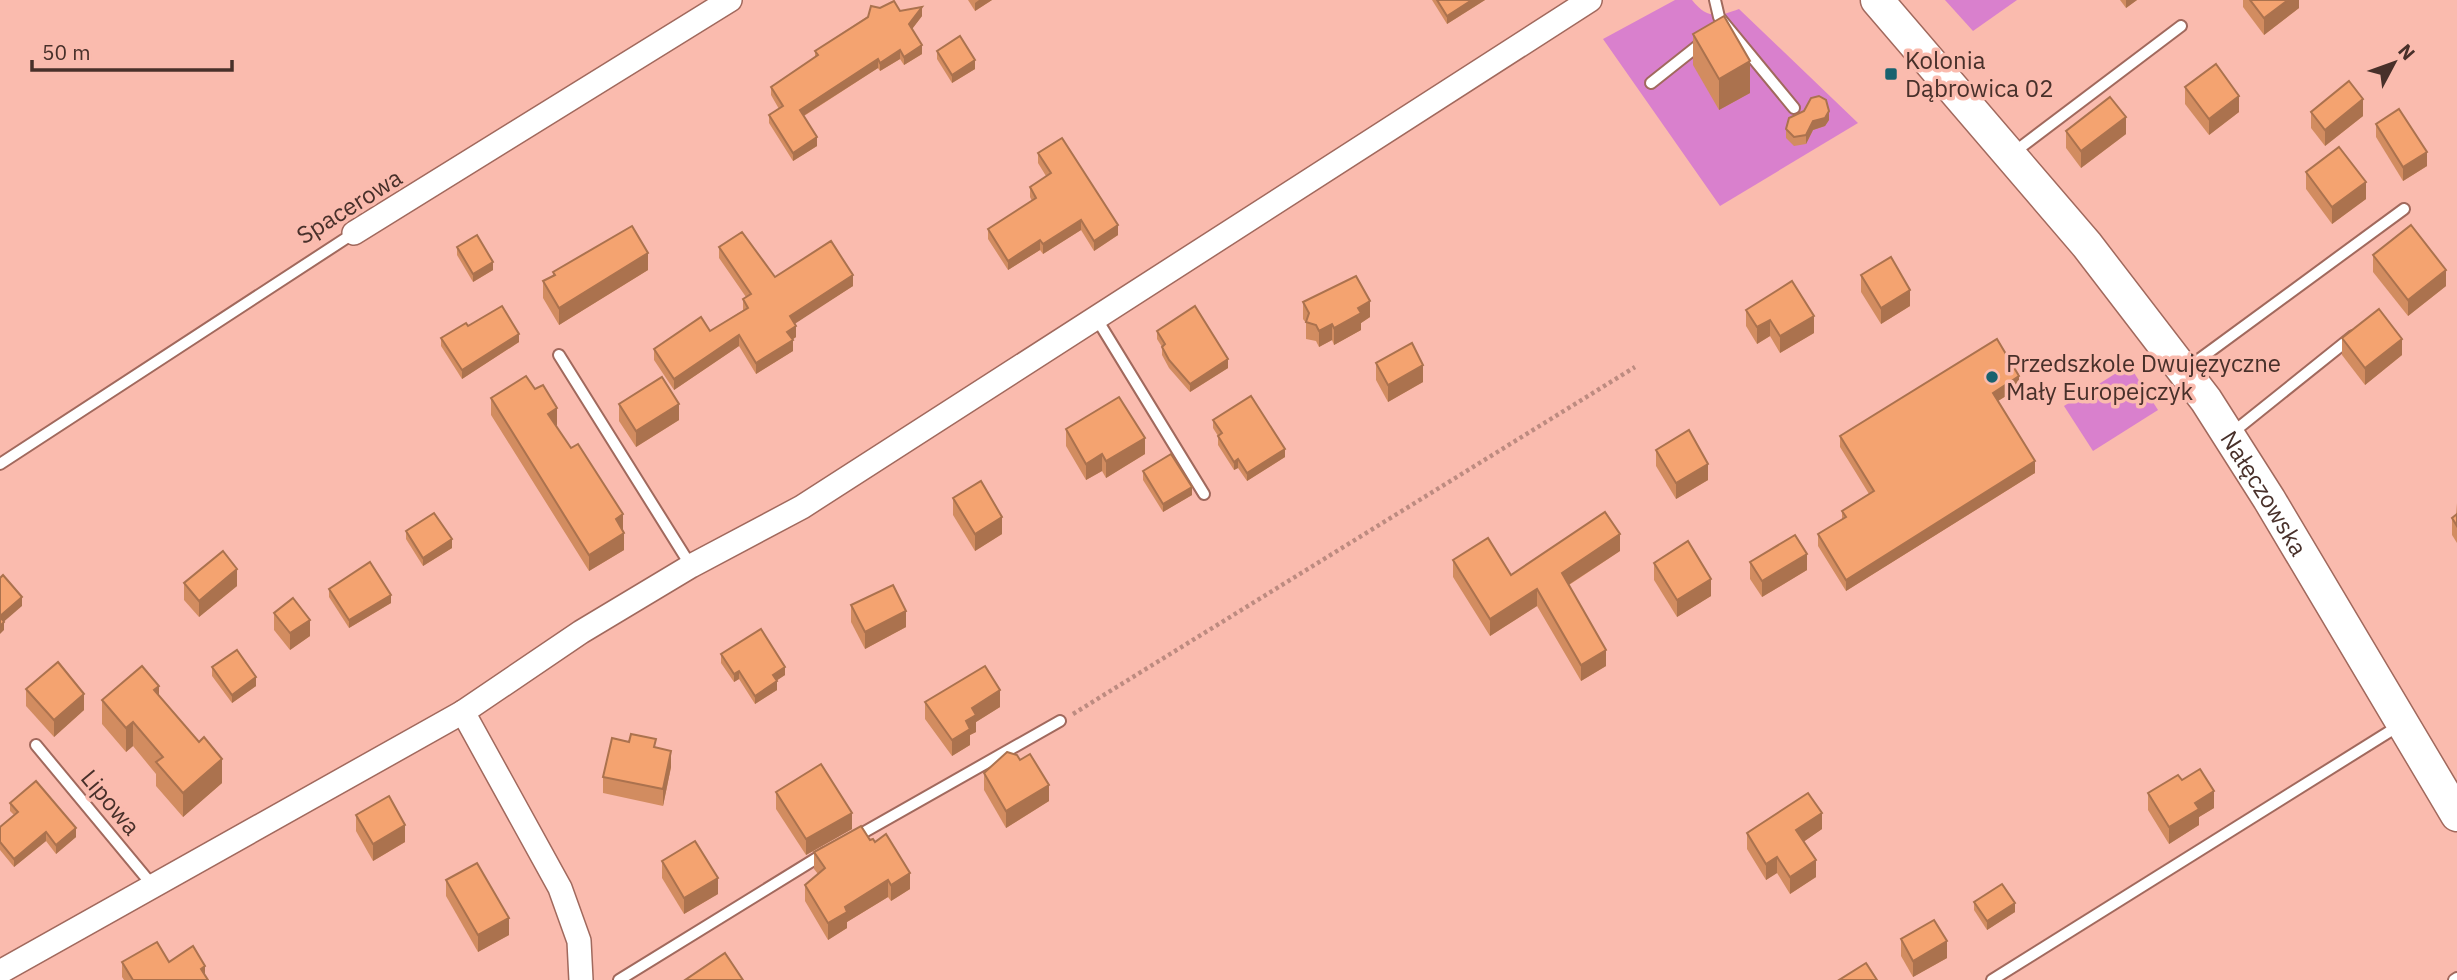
<svg xmlns="http://www.w3.org/2000/svg" width="2457" height="980" font-family="'IBM Plex Sans',sans-serif">
<rect width="100%" height="100%" fill="#fabbae"/>
<g fill="#d980cd">
<path d="M1675,0H1692C1707,19 1718,17 1739,9L1858,123L1720,206L1603,39Z"/>
<path d="M1945,0H2017L1973,31Z"/>
<path d="M2129,365L2158,410L2093,451L2064,406Z"/>
</g>
<g fill="none" stroke-linecap="round" stroke-linejoin="round">
<g stroke="#a1695d" stroke-width="14">
<g id="lane">
<path d="M1715,0L1719,17L1794,108"/>
<path d="M1651,83L1704,41"/>
<path d="M2013,153L2181,26"/>
<path d="M1095,316L1204,494"/>
<path d="M559,355L691,566"/>
<path d="M2186,369L2404,209"/>
<path d="M2232,433L2353,336"/>
<path d="M0,464L354,233"/>
<path d="M36,745L153,886"/>
<path d="M852,839L1060,721"/>
<path d="M619,980L825,853"/>
<path d="M1992,980L2400,725"/>
<path d="M2454,980L2457,978"/>
</g>
</g>
<g stroke="#a1695d" stroke-width="26">
<g id="street">
<path d="M354,233L730,0"/>
<path d="M463,712L560,888L579,941L581,980"/>
<path d="M0,972L463,712L581,632L691,566L802,507L1590,0"/>
</g>
</g>
<g stroke="#a1695d" stroke-width="35">
<g id="secondary">
<path id="s1" d="M1877,0L2087,245L2206,400L2269,499L2457,815"/>
</g>
</g>
<path stroke="#bd8b80" stroke-width="4.5" stroke-dasharray="3.5 3.5" stroke-linecap="butt" d="M1073,714L1635,367"/>
<use href="#lane" stroke="#fff" stroke-width="10"/>
<use href="#street" stroke="#fff" stroke-width="23"/>
<use href="#secondary" stroke="#fff" stroke-width="32"/>
</g>
<g fill="#d28c60">
<path d="M968,0H992L975,11Z"/>
<path d="M1432,0H1485L1447,24Z"/>
<path d="M2120,0H2137L2126,8Z"/>
<path d="M2243,0H2299V8L2264,35L2243,7Z"/>
<path d="M880,8L900,11L922,16L912,29L922,54L904,65L900,59L880,71L878,68L804,116L817,146L793,161L769,123V115L779,109L771,95V87L815,57V51Z"/>
<path d="M1693,34L1750,93L1719,110L1693,65Z"/>
<path d="M937,51L975,69L952,83L937,59Z"/>
<path d="M2185,87L2239,112L2209,135L2185,104Z"/>
<path d="M2311,112L2363,116L2325,146L2311,128Z"/>
<path d="M1829,120L1825,126L1813,130L1806,144L1794,146L1786,138V129Z"/>
<path d="M2376,124L2427,166L2403,181L2376,137Z"/>
<path d="M2066,131L2126,134L2081,168L2066,148Z"/>
<path d="M1038,153L1118,235L1094,251L1081,230L1043,254L1040,250L1008,270L988,239V229L1032,201L1030,197V187L1046,176L1038,163Z"/>
<path d="M2306,172L2366,199L2332,224L2306,189Z"/>
<path d="M457,247L493,270L473,282L457,255Z"/>
<path d="M719,247L775,277L853,286L794,323L796,337L792,340L793,351L756,374L739,346L674,390L654,360V349L710,331L743,310V299L746,297L719,258Z"/>
<path d="M2373,255L2446,286L2408,316L2373,272Z"/>
<path d="M648,270L559,325L543,298V281L553,276V272Z"/>
<path d="M1861,275L1910,306L1881,324L1861,292Z"/>
<path d="M1303,302L1370,317L1361,323V330L1334,345L1332,340L1319,347L1316,341L1306,339V323L1303,319Z"/>
<path d="M1746,310L1814,333L1780,353L1770,336L1757,344L1746,326Z"/>
<path d="M468,326L519,342L462,379L441,346V338Z"/>
<path d="M1157,331L1228,368L1190,392L1169,368L1162,355V347L1157,339Z"/>
<path d="M2342,338L2402,355L2365,385L2342,355Z"/>
<path d="M1376,363L1423,382L1388,402L1376,380Z"/>
<path d="M2019,388L1998,401L2035,473L1846,591L1818,546V534L1842,519V511L1869,494L1840,447V436Z"/>
<path d="M491,398L557,425L556,426L623,531L624,550L589,571L491,415Z"/>
<path d="M619,404L679,420L636,447L619,421Z"/>
<path d="M1213,420L1285,457L1247,481L1238,468L1234,470L1218,445V436L1213,428Z"/>
<path d="M1066,429L1145,454L1106,478L1102,471L1086,480L1066,446Z"/>
<path d="M1656,450L1708,480L1676,499L1656,466Z"/>
<path d="M1143,471L1192,495L1163,512L1143,480Z"/>
<path d="M953,498L1002,534L975,551L953,515Z"/>
<path d="M2457,503V543L2452,535V518L2456,515Z"/>
<path d="M406,531L452,548L423,566L406,539Z"/>
<path d="M1620,551L1569,585L1606,666L1581,681L1537,606L1490,636L1453,577V560L1511,575Z"/>
<path d="M1750,562L1807,570L1762,597L1750,579Z"/>
<path d="M1654,563L1711,596L1677,617L1654,580Z"/>
<path d="M184,583L237,586L199,617L184,600Z"/>
<path d="M329,589L391,603L349,628L329,597Z"/>
<path d="M851,605L906,627L865,649L851,622Z"/>
<path d="M274,613L310,636L290,650L274,630Z"/>
<path d="M721,654L785,675L777,680V690L755,704L739,679L734,682L721,663Z"/>
<path d="M212,667L256,686L232,703L212,676Z"/>
<path d="M26,689L84,710L54,737L26,706Z"/>
<path d="M159,696L222,783L183,817L156,786V774L133,746L126,752L102,724V700Z"/>
<path d="M925,702L1000,707L976,722V732L970,735V745L952,756L925,719Z"/>
<path d="M656,747L671,767L663,806L603,793V777Z"/>
<path d="M984,773L1049,801L1006,828L984,790Z"/>
<path d="M2182,780L2214,808L2199,817V825L2169,844L2148,810V793Z"/>
<path d="M776,792L852,829L806,855L776,809Z"/>
<path d="M10,803L76,837L56,854L46,841L14,867L0,850V827L14,815L10,811Z"/>
<path d="M356,815L405,842L373,861L356,831Z"/>
<path d="M1822,829L1803,842L1816,877L1790,894L1777,873L1766,880L1747,849V833Z"/>
<path d="M870,840L910,889L891,901L888,897L847,922V928L828,940L805,901V885L818,874L814,869V852Z"/>
<path d="M662,861L718,894L684,914L662,878Z"/>
<path d="M446,880L509,935L478,952L446,896Z"/>
<path d="M1974,902L2015,912L1987,930L1974,910Z"/>
<path d="M1901,939L1947,958L1913,977L1901,956Z"/>
<path d="M122,962L205,976L208,980H124L122,977Z"/>
</g>
<g fill="#ab724e">
<path d="M979,0H992L975,11V3Z"/>
<path d="M1472,0H1485L1447,24V16Z"/>
<path d="M2126,0H2137L2126,8Z"/>
<path d="M2288,0H2299V8L2264,35V18Z"/>
<path d="M922,7V16L909,33V24Z"/>
<path d="M922,45V54L904,65V57Z"/>
<path d="M900,50V59L880,71V63Z"/>
<path d="M878,59V68L800,118V110Z"/>
<path d="M975,60V69L952,83V75Z"/>
<path d="M1750,61V93L1719,110V79Z"/>
<path d="M2239,96V112L2209,135V119Z"/>
<path d="M2363,99V116L2325,146V130Z"/>
<path d="M1829,111V120L1825,126L1813,130L1806,144V135L1813,121Z"/>
<path d="M2126,117V134L2081,168V151Z"/>
<path d="M817,137V146L793,161V153Z"/>
<path d="M2427,152V166L2403,181V167Z"/>
<path d="M2366,182V199L2332,224V207Z"/>
<path d="M1081,220V230L1043,254V244Z"/>
<path d="M1118,225V235L1094,251V241Z"/>
<path d="M1040,240V250L1008,270V261Z"/>
<path d="M648,253V270L559,325V308Z"/>
<path d="M493,262V270L473,282V274Z"/>
<path d="M2446,270V286L2408,316V300Z"/>
<path d="M853,275V286L790,327V316Z"/>
<path d="M1910,290V306L1881,324V308Z"/>
<path d="M1370,301V317L1361,323V330L1334,345V328L1358,308Z"/>
<path d="M1814,316V333L1780,353V336Z"/>
<path d="M1770,320V336L1757,344V327Z"/>
<path d="M1332,324V340L1319,347V331Z"/>
<path d="M796,326V337L787,343V332Z"/>
<path d="M519,334V342L462,379V370Z"/>
<path d="M739,335V346L674,390V379Z"/>
<path d="M2402,339V355L2365,385V368Z"/>
<path d="M793,340V351L756,374V363Z"/>
<path d="M1228,359V368L1190,392V384Z"/>
<path d="M1423,365V382L1388,402V385Z"/>
<path d="M2019,376V388L1993,404V393Z"/>
<path d="M679,404V420L636,447V431Z"/>
<path d="M557,408V425L548,431V414Z"/>
<path d="M1145,438V454L1106,478V461Z"/>
<path d="M1285,449V457L1247,481V473Z"/>
<path d="M1102,454V471L1086,480V464Z"/>
<path d="M1238,459V468L1234,470V462Z"/>
<path d="M2035,461V473L1846,591V580Z"/>
<path d="M1708,464V480L1676,499V483Z"/>
<path d="M1192,487V495L1163,512V504Z"/>
<path d="M623,514V531L616,519Z"/>
<path d="M1002,517V534L975,551V534Z"/>
<path d="M624,533V550L589,571V555Z"/>
<path d="M1620,534V551L1562,589V573Z"/>
<path d="M452,539V548L423,566V558Z"/>
<path d="M1807,554V570L1762,597V581Z"/>
<path d="M237,569V586L199,617V601Z"/>
<path d="M1711,579V596L1677,617V600Z"/>
<path d="M1537,589V606L1490,636V619Z"/>
<path d="M391,595V603L349,628V620Z"/>
<path d="M22,597V606L0,625V616Z"/>
<path d="M906,611V627L865,649V632Z"/>
<path d="M310,620V636L290,650V633Z"/>
<path d="M4,622V630L0,634V626Z"/>
<path d="M1606,650V666L1581,681V665Z"/>
<path d="M785,667V675L773,683V675Z"/>
<path d="M739,671V679L734,682V674Z"/>
<path d="M256,677V686L232,703V695Z"/>
<path d="M777,681V690L755,704V696Z"/>
<path d="M159,686V710L154,690Z"/>
<path d="M1000,690V707L976,722V732L970,735V745L952,756V740L966,721L972,708Z"/>
<path d="M84,694V710L54,737V720Z"/>
<path d="M133,722V746L126,752V728Z"/>
<path d="M671,751V767L663,806V789Z"/>
<path d="M222,759V783L183,817V793Z"/>
<path d="M1049,785V801L1006,828V811Z"/>
<path d="M2214,791V808L2199,817V825L2169,844V827L2195,803Z"/>
<path d="M852,813V829L806,855V839Z"/>
<path d="M1822,813V829L1796,847V830Z"/>
<path d="M405,825V842L373,861V844Z"/>
<path d="M76,828V837L56,854V845Z"/>
<path d="M46,832V841L14,867V859Z"/>
<path d="M1777,857V873L1766,880V864Z"/>
<path d="M1816,860V877L1790,894V877Z"/>
<path d="M910,873V889L891,901V885Z"/>
<path d="M718,878V894L684,914V898Z"/>
<path d="M888,880V897L847,922V928L828,940V923L845,907Z"/>
<path d="M2015,903V912L1987,930V921Z"/>
<path d="M509,918V935L478,952V935Z"/>
<path d="M1947,941V958L1913,977V961Z"/>
<path d="M205,966V980L201,969Z"/>
</g>
<g fill="#f4a370" stroke="#ab724e" stroke-width="2">
<path d="M1437,0H1472L1447,16Z"/>
<path d="M2250,0H2288L2264,18Z"/>
<path d="M894,1L900,11L922,7L909,24L922,45L904,57L900,50L880,63L878,59L800,110L817,137L793,153L769,115L783,106L771,87L818,55L815,51L868,17L871,6L880,8Z"/>
<path d="M1724,16L1750,61L1719,79L1693,34Z"/>
<path d="M960,36L975,60L952,75L937,51Z"/>
<path d="M2216,64L2239,96L2209,119L2185,87Z"/>
<path d="M2349,81L2363,99L2325,130L2311,112Z"/>
<path d="M1819,96L1826,100L1829,111L1825,118L1813,121L1806,135L1794,137L1786,129L1789,118L1804,111L1811,98Z"/>
<path d="M2110,97L2126,117L2081,151L2066,131Z"/>
<path d="M2399,109L2427,152L2403,167L2376,124Z"/>
<path d="M1062,138L1118,225L1094,241L1081,220L1043,244L1040,240L1008,261L988,229L1036,198L1030,187L1051,173L1038,153Z"/>
<path d="M2339,147L2366,182L2332,207L2306,172Z"/>
<path d="M2411,225L2446,270L2408,300L2373,255Z"/>
<path d="M632,226L648,253L559,308L543,281L555,275L553,272Z"/>
<path d="M742,232L775,277L831,241L853,275L790,316L796,326L787,332L793,340L756,363L739,335L674,379L654,349L701,317L710,331L748,308L743,299L751,294L719,247Z"/>
<path d="M477,235L493,262L473,274L457,247Z"/>
<path d="M1891,257L1910,290L1881,308L1861,275Z"/>
<path d="M1356,276L1370,301L1358,308L1361,313L1334,328L1332,324L1319,331L1316,325L1306,322L1309,313L1303,302Z"/>
<path d="M1792,281L1814,316L1780,336L1770,320L1757,327L1746,310Z"/>
<path d="M502,306L519,334L462,370L441,338L466,323L468,326Z"/>
<path d="M1195,306L1228,359L1190,384L1169,360L1162,347L1165,344L1157,331Z"/>
<path d="M2379,309L2402,339L2365,368L2342,338Z"/>
<path d="M1997,339L2019,376L1993,393L2035,461L1846,580L1818,534L1846,517L1842,511L1874,491L1840,436Z"/>
<path d="M1412,343L1423,365L1388,385L1376,363Z"/>
<path d="M526,376L535,389L543,385L557,408L548,414L571,448L578,444L623,514L616,519L624,533L589,555L491,398Z"/>
<path d="M662,377L679,404L636,431L619,404Z"/>
<path d="M1251,396L1285,449L1247,473L1238,459L1234,462L1218,436L1222,433L1213,420Z"/>
<path d="M1119,397L1145,438L1106,461L1102,454L1086,464L1066,429Z"/>
<path d="M1689,430L1708,464L1676,483L1656,450Z"/>
<path d="M1171,454L1192,487L1163,504L1143,471Z"/>
<path d="M981,481L1002,517L975,534L953,498Z"/>
<path d="M1605,512L1620,534L1562,573L1606,650L1581,665L1537,589L1490,619L1453,560L1488,538L1511,575Z"/>
<path d="M434,513L452,539L423,558L406,531Z"/>
<path d="M2457,514V526L2452,518Z"/>
<path d="M1795,535L1807,554L1762,581L1750,562Z"/>
<path d="M1688,541L1711,579L1677,600L1654,563Z"/>
<path d="M223,551L237,569L199,601L184,583Z"/>
<path d="M370,562L391,595L349,620L329,589Z"/>
<path d="M3,575L22,597L0,616V578Z"/>
<path d="M893,585L906,611L865,632L851,605Z"/>
<path d="M293,598L310,620L290,633L274,613Z"/>
<path d="M0,617L4,622L0,626Z"/>
<path d="M761,629L785,667L773,675L777,681L755,696L739,671L734,674L721,654Z"/>
<path d="M237,650L256,677L232,695L212,667Z"/>
<path d="M58,662L84,694L54,720L26,689Z"/>
<path d="M142,666L159,686L154,690L199,742L204,737L222,759L183,793L156,762L163,757L133,722L126,728L102,700Z"/>
<path d="M985,666L1000,690L972,708L976,715L966,721L970,729L952,740L925,702Z"/>
<path d="M631,734L656,739L654,747L671,751L663,789L603,777L612,738L629,742Z"/>
<path d="M1007,752L1017,755L1020,760L1030,754L1049,785L1006,811L984,773Z"/>
<path d="M821,764L852,813L806,839L776,792Z"/>
<path d="M2200,769L2214,791L2195,803L2199,809L2169,827L2148,793L2178,775L2182,780Z"/>
<path d="M36,781L76,828L56,845L46,832L14,859L0,842V827L18,812L10,803Z"/>
<path d="M1808,793L1822,813L1796,830L1816,860L1790,877L1777,857L1766,864L1747,833Z"/>
<path d="M389,796L405,825L373,844L356,815Z"/>
<path d="M861,826L870,840L873,839L875,842L886,834L910,873L891,885L888,880L845,907L847,912L828,923L805,885L825,868L814,852Z"/>
<path d="M695,841L718,878L684,898L662,861Z"/>
<path d="M477,863L509,918L478,935L446,880Z"/>
<path d="M2002,884L2015,903L1987,921L1974,902Z"/>
<path d="M1934,920L1947,941L1913,961L1901,939Z"/>
<path d="M157,942L169,962L193,946L205,966L201,969L208,980H133L122,962Z"/>
<path d="M725,953L743,980H685Z"/>
<path d="M1866,963L1877,980H1839Z"/>
</g>
<g fill="#18626f" stroke="#fabbae" stroke-width="2.5">
<rect x="1884" y="67" width="14" height="14" rx="3.5"/>
<circle cx="1992" cy="377" r="7"/>
</g>
<g text-anchor="middle" dominant-baseline="central" stroke-width="7" stroke-linejoin="round" paint-order="stroke">
<g font-size="24" fill="#48302a" stroke="#fabbae" text-anchor="start">
<text x="1905" y="60">Kolonia<tspan x="1905" dy="28">Dąbrowica 02</tspan></text>
<text x="2006" y="363">Przedszkole Dwujęzyczne<tspan x="2006" dy="28">Mały Europejczyk</tspan></text>
</g>
<g font-size="24" fill="#48302a" stroke="#fabbae">
<text transform="translate(349 206) rotate(-32)">Spacerowa</text>
<text stroke="none"><textPath href="#s1" startOffset="628">Nałęczowska</textPath></text>
<text transform="translate(111 802) rotate(50)">Lipowa</text>
</g>
</g>
<g transform="translate(2394 63) rotate(49)" stroke="#fabbae" stroke-width="5" paint-order="stroke">
<path d="M0-5L12 26L0 18L-12 26Z" fill="#48302a"/>
<text y="-10" font-size="19" font-weight="bold" text-anchor="middle" fill="#48302a">N</text>
</g>
<path d="M32 60v10h200v-10" fill="none" stroke="#48302a" stroke-width="3.5"/>
<text x="42" y="60" font-size="21" fill="#48302a" stroke="#fabbae" stroke-width="5" paint-order="stroke">50 m</text>
</svg>
